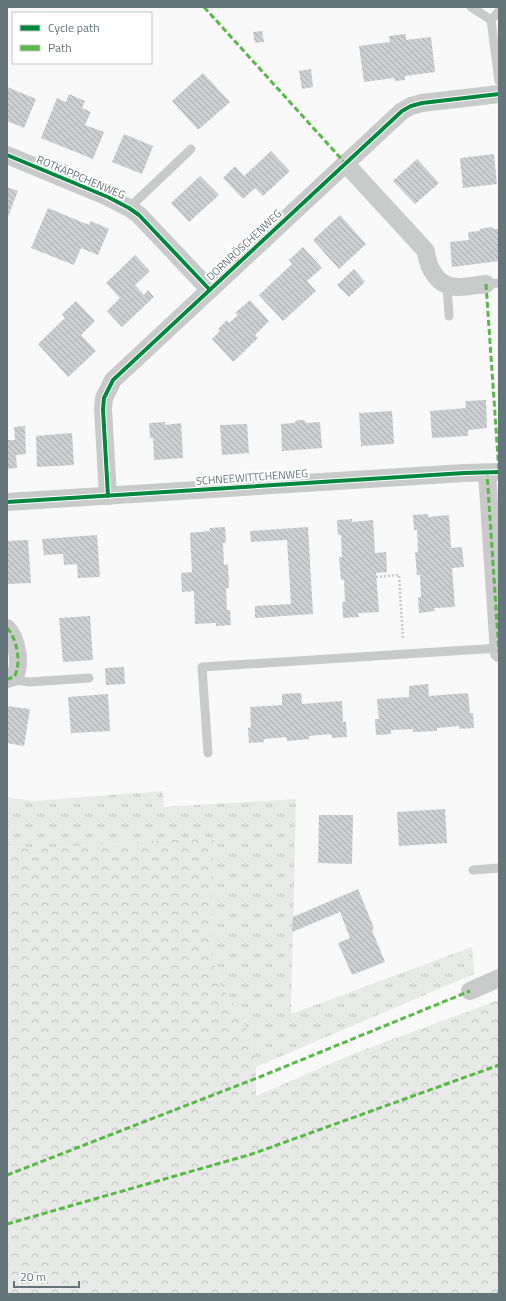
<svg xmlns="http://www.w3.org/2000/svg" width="506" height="1301" font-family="'Titillium Web',sans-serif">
<defs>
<pattern id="grass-tufts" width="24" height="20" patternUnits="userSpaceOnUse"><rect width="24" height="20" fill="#e8eae7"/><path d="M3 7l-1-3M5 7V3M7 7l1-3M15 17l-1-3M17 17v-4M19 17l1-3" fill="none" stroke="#c0c2c0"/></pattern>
<pattern id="forest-crowns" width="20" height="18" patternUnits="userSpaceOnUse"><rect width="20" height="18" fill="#e8eae7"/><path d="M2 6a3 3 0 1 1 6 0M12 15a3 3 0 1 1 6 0" fill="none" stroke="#c0c2c0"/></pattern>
<pattern id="building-back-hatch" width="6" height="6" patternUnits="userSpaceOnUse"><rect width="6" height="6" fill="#cccecf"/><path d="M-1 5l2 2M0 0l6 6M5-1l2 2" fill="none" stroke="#a9acad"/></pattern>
</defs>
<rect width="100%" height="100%" fill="#f9f9f9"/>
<path fill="url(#grass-tufts)" d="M163,791L164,807L296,799L291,1014L472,947L474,974L256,1067L252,1046L241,1015L220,985L211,954L214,837L30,849L7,846V797L33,801Z"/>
<path fill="url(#forest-crowns)" d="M214,837L211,954L220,985L241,1015L252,1046L256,1067V1096L355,1053L499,1000V1294H7V846L30,849Z"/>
<g fill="url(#building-back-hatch)">
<path d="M262,31L264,42L255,43L253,32Z"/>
<path d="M406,34V40L431,37L435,72L405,76V80L395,81L394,78L364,82L359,46L390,42L389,36Z"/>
<path d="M311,69L313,87L302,89L299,71Z"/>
<path d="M203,73L230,102L198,130L172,101Z"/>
<path d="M7,87L36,99L24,128L7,121Z"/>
<path d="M69,94L85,101L82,108L91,112L85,125L104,132L93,159L41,138L57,98L66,102Z"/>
<path d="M124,134L153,146L142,174L112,162Z"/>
<path d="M271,151L290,171L263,196L255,188L243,199L223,178L235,166L244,176Z"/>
<path d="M494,154L497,184L463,188L460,158Z"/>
<path d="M417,159L439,183L415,204L393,181Z"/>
<path d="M200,176L219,195L189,222L171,203Z"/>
<path d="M7,187L18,191L7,219Z"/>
<path d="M48,208L89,225L91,221L109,229L98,255L81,248L74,265L31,248Z"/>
<path d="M340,215L366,244L339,269L313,240Z"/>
<path d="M492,227L493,229H499V261L452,267L450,242L469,240L468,232L480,231L479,229Z"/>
<path d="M303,247L322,268L307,281L316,291L283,321L259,295L292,264L289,260Z"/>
<path d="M135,255L150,271L135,285L144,295L148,290L154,297L122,327L107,311L120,298L106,283Z"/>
<path d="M354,269L365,282L349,297L337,285Z"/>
<path d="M250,300L269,321L255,335L258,338L233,362L212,339L220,331L218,329L227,320L229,323L238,315L235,313Z"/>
<path d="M76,301L95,321L81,335L96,351L68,377L38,344L65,318L62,314Z"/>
<path d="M486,400L487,428L468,430V436L432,438L430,411L466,408L465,401Z"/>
<path d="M392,411L394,444L361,446L359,413Z"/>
<path d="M297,420H304L307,423L320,422L322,448L282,451L281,424L294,423Z"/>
<path d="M165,422V425L181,423L183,458L154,460L153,438H150L149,423Z"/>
<path d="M247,424L249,453L222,455L220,425Z"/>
<path d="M25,426L26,454L16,455L17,468L7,469V440H15L14,427Z"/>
<path d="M72,433L74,465L37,467L36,436Z"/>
<path d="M428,514V517L449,515L451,548L462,547L464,567L452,568L455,607L434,608L435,611L419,613L418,597H421L420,575H417L415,552H418L417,530H414L413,515Z"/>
<path d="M352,519V522L373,520L375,553L386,552L387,572L376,573L379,612L358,613L359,617L343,618L342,602H345L344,580H341L339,557H342L341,535H338L337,520Z"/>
<path d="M225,527L226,542L223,543L224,565L228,564L229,588H226L227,610H230L231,625L216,626V623L195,624L194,591L182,592L181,573L192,572L190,533L210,531V528Z"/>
<path d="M308,527L313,614L255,618V606L291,604L287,540L251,542L250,531Z"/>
<path d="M97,535L100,577L78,578L77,564L64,565L63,554L44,555L42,539Z"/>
<path d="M28,540L31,583L7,584V541Z"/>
<path d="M90,616L93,660L63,662L59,618Z"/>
<path d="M124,667L125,684L106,685L105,668Z"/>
<path d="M428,684L429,696L468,693L470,713H473L474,728L459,729V726L437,728V731L413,732V729L391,730V734L376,735L375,719H379L377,699L409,697V686Z"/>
<path d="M301,693L302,704L342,701L343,722H346L347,737L332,738L331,734L309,736L310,739L287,741L286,737L264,739V742L249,743L248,728L251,727L250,707L282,705V694Z"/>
<path d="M108,694L110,731L71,733L68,697Z"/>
<path d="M7,706L30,709L24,746L7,743Z"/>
<path d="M445,809L447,843L399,846L397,812Z"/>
<path d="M319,815H353L352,864L318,863Z"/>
<path d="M358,889L374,928L372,930L385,962L352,975L338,943L350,938L340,912L292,932L293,917Z"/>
</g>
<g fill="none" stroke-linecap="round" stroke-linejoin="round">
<path stroke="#c7c9c9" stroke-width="2.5" stroke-dasharray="2 2" stroke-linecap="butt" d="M376,577L399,575L403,638"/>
<g stroke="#c9caca" stroke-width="9">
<path d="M471,7L491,20"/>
<path d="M499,11L491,20L499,81"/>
<path d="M129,208L191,149"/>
<path d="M486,284L499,283"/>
<path d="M447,285L449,316"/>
<path d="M10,679L29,682L89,678"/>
<path d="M208,753L202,667L499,648"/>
<path d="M473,870L499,868"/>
</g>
<g stroke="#c9caca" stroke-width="18">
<path d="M7,155L108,197L129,208L139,215L210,290"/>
<path d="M345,163L426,251C428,269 438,287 458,287C467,287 477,285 486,284"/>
<path d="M487,473L499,653"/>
<path d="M108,496L103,409L104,398L113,380L402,111L411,106L422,103L499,94"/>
<path d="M7,502L464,473L499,472"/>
<path d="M7,628C17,638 22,665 14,677L7,679"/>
<path d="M470,991L499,978"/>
</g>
<g stroke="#58b947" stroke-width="3" stroke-dasharray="6 3" stroke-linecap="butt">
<path d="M204,7L345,163"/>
<path d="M486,284L499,472"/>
<path d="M484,473H487L499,653"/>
<path d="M7,628C17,638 22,665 14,677L7,679"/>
<path d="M7,1175L262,1076L470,991"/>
<path d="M7,1224L252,1154L499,1065"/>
</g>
<g stroke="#fff" stroke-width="6">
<g id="cycleway">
<path d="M7,155L108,197L129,208L139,215L210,290"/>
<path d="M108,496L103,409L104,398L113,380L402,111L411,106L422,103L499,94"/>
<path d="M7,502L464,473L499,472"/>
</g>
</g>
<use href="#cycleway" stroke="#00873e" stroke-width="4"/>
</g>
<g text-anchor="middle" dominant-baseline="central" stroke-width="4" stroke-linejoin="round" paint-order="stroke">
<g font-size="11" fill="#63747a" stroke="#fff">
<text transform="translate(81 177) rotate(23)">ROTKÄPPCHENWEG</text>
<text transform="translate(244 245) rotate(-43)">DORNRÖSCHENWEG</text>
<text transform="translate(252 477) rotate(-4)">SCHNEEWITTCHENWEG</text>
</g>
</g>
<rect width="506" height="1301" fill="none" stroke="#63747a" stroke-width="16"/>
<rect x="12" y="12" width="140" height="52" fill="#ffffff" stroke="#c1c7ca"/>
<rect x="20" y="25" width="20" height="6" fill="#00873e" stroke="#c1c7ca"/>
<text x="48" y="32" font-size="12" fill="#63747a">Cycle path</text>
<rect x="20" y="45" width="20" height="6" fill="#58b947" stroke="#c1c7ca"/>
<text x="48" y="52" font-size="12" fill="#63747a">Path</text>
<path d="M14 1281v6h65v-6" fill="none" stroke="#63747a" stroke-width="2"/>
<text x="20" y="1281" font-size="12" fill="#63747a" stroke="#ffffff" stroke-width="3" paint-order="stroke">20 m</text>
</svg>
